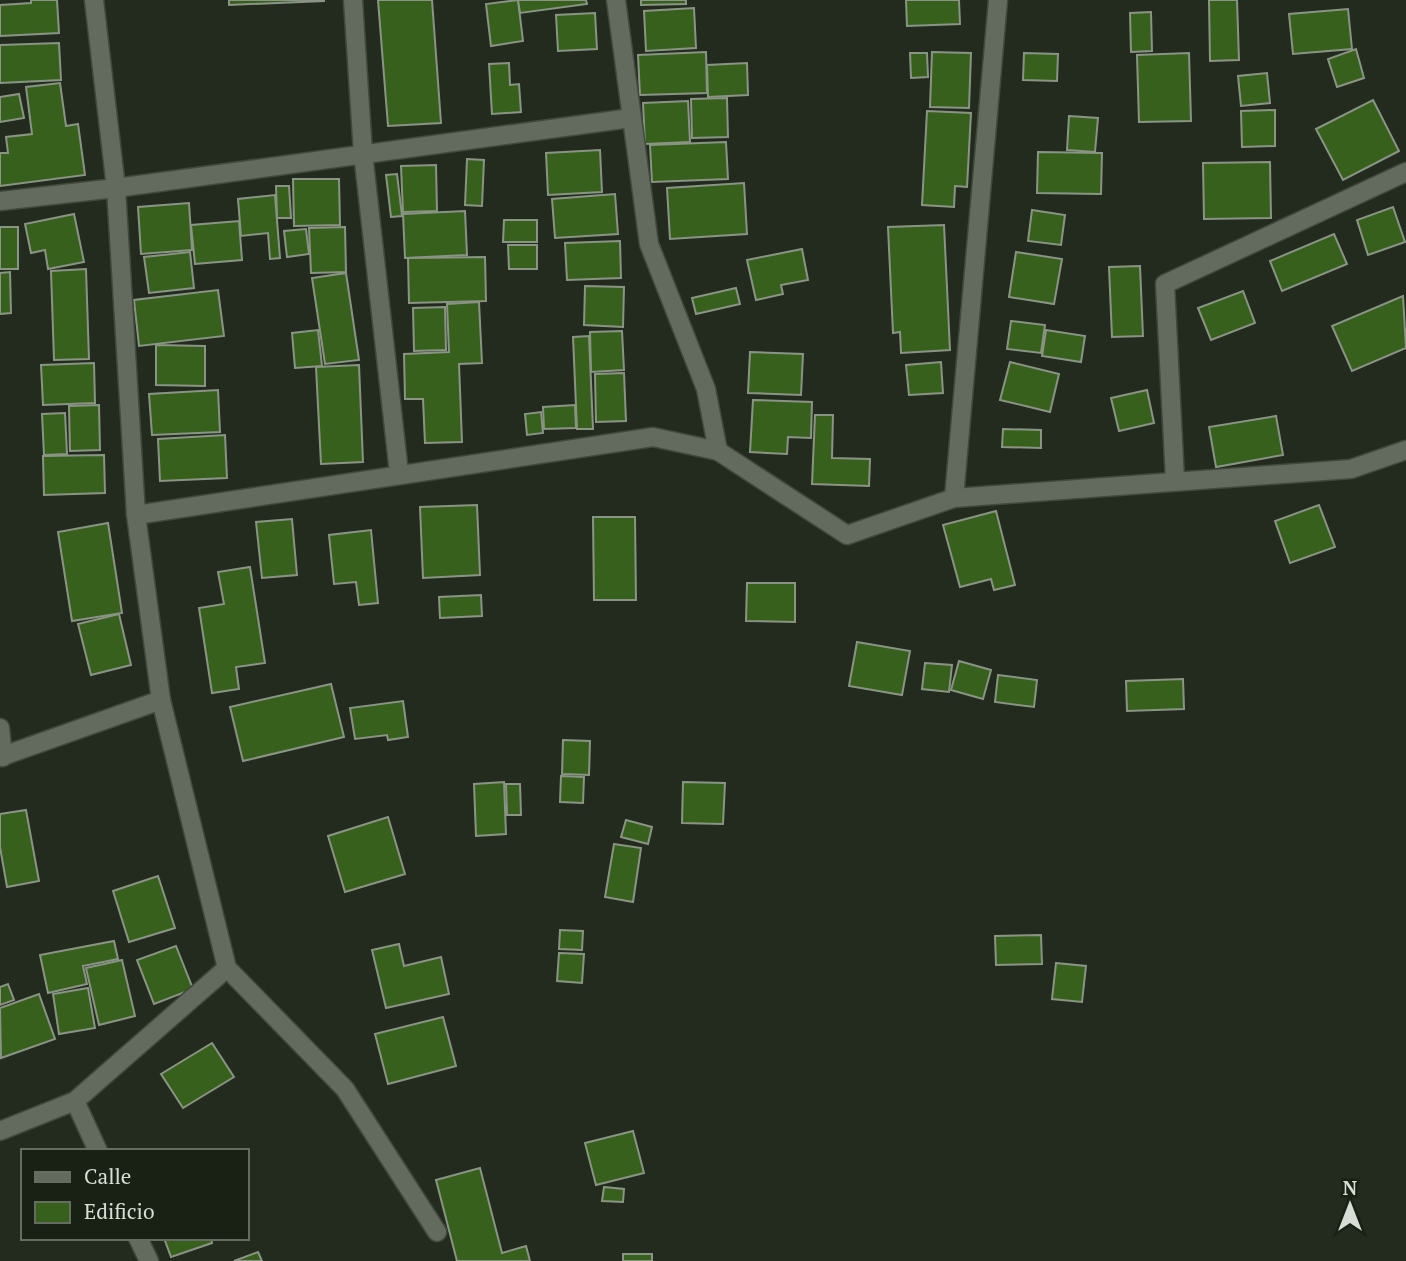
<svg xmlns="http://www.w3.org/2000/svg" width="1406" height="1261" font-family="'PT Serif',serif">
<rect width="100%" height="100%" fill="#232b1f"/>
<g fill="#38601d" stroke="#8a9485" stroke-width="2">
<path d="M31,0H57L59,33L0,36V5L31,3Z"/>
<path d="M229,0H324V1L229,5Z"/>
<path d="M378,0H432L441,123L388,126Z"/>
<path d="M518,0L523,41L491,46L486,4Z"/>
<path d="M518,0H586L587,4L520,13Z"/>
<path d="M641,0H686V4L641,5Z"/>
<path d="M906,0H959L960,24L907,26Z"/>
<path d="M1209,0H1237L1239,60L1210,61Z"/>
<path d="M694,8L696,48L646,51L644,11Z"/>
<path d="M1348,9L1352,49L1293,54L1289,14Z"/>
<path d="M1151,12L1152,51L1131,52L1130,13Z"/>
<path d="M595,13L597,49L558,51L556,15Z"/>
<path d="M59,43L61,80L0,83V45Z"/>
<path d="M1356,49L1364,78L1337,87L1328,59Z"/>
<path d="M706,52L707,93L640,95L638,55Z"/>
<path d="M932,52L971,53L969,108L930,107Z"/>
<path d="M910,53H927L928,77L911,78Z"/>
<path d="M1024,53L1058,54L1057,81L1023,80Z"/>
<path d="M1189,53L1191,121L1139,122L1137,55Z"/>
<path d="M509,63L510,85L519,84L521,112L492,114L489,64Z"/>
<path d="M747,63L748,95L708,97L707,65Z"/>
<path d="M1267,73L1270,103L1241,106L1238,76Z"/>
<path d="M60,83L66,126L78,124L85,175L0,186V153H8L6,137L32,134L26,87Z"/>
<path d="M19,94L24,118L0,122V97Z"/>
<path d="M727,98L728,137L692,138L691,99Z"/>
<path d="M1373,100L1399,151L1343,180L1316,129Z"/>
<path d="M688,101L690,142L645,144L643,103Z"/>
<path d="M1275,110V146L1242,147L1241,111Z"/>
<path d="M927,111L971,113L967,187L955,186L954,207L922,205Z"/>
<path d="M1069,116L1098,118L1095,152L1067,150Z"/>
<path d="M726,142L728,179L652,182L650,145Z"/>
<path d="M600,150L602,192L548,195L546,153Z"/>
<path d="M1038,152L1102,153L1101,194L1037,193Z"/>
<path d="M467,159L484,160L482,206L465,205Z"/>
<path d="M1270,162L1271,218L1204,219L1203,163Z"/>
<path d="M436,165L437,211L403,212L401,166Z"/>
<path d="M397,174L402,216L391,217L386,175Z"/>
<path d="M293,179H339L340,225L294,226Z"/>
<path d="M744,183L747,234L670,239L667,188Z"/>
<path d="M276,186H289L291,218H277Z"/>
<path d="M615,194L618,234L555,238L552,199Z"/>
<path d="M275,195L280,258L270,259L268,233L241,236L238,199Z"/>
<path d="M189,203L192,250L141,254L138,207Z"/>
<path d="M1393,207L1405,242L1368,255L1357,220Z"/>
<path d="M1032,210L1065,215L1061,245L1028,241Z"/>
<path d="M465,211L467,255L405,258L403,214Z"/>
<path d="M74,214L84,262L48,269L45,250L31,253L25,224Z"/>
<path d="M504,220H537V242H503Z"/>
<path d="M239,221L242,260L195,264L191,225Z"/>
<path d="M944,225L950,350L901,353L900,332L893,333L888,227Z"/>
<rect x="0" y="227" width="18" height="42"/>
<path d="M345,227L346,272L311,273L309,228Z"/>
<path d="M306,229L309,254L287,257L284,231Z"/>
<path d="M1334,234L1347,264L1282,291L1270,261Z"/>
<path d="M620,241L621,278L567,280L565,243Z"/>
<path d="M508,245H537V269H509Z"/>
<path d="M802,249L808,280L781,285L783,294L756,300L747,260Z"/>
<path d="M190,252L194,288L149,293L144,257Z"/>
<path d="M1016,252L1062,259L1054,304L1009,297Z"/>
<path d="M485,257L486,301L409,303L408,258Z"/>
<path d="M1140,266L1143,336L1112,337L1109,267Z"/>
<path d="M86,269L89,359L54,360L51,271Z"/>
<path d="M10,272L11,313L0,314V273Z"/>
<path d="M346,273L359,360L325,364L312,278Z"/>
<path d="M585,286L624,287L623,327L584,325Z"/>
<path d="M736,288L740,304L696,314L692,298Z"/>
<path d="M218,290L224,336L139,346L134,300Z"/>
<path d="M1243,291L1255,323L1211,340L1198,308Z"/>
<path d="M1403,296L1406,348L1352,371L1332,326Z"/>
<path d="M479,302L482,363L459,364L462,442L425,443L423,399H405L404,354L449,352L447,304Z"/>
<path d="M445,307L446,350L414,351L413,308Z"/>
<path d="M1011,321L1045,325L1041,353L1007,349Z"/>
<path d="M318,330L322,366L295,368L292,333Z"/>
<path d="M1046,330L1085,336L1081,362L1042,356Z"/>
<path d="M622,331L624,370L591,372L590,332Z"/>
<path d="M589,336L593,429H577L573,337Z"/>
<path d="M156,345L205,346V386L156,385Z"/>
<path d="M750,352L803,354L801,395L748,393Z"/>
<path d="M941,362L943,393L909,395L906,365Z"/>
<path d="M1010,362L1059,374L1050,412L1000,400Z"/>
<path d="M94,363L95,403L43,405L41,365Z"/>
<path d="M359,365L363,462L321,464L316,367Z"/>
<path d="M624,373L626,421L596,422L595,374Z"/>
<path d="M218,390L220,432L152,435L149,394Z"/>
<path d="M1147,390L1154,423L1119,431L1111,398Z"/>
<path d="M753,400L812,402L811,438L788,437L787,454L750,452Z"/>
<path d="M99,405L100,450L70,451L69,406Z"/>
<path d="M575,405L576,428L544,429L543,407Z"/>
<path d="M541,412L543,433L527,435L525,414Z"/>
<path d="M65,413L67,454L44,455L42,414Z"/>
<path d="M815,415H833L832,458L870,459L869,486L812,484Z"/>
<path d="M1276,416L1283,455L1216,467L1209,427Z"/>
<path d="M1003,429L1041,430V448L1002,447Z"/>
<path d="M225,435L227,478L160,481L158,439Z"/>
<path d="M104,455L105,493L44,495L43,456Z"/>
<path d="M477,505L480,575L423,578L420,507Z"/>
<path d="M1319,505L1335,547L1290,563L1275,521Z"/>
<path d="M996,511L1015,585L994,590L991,579L960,587L943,525Z"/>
<path d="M593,517H635L636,600H594Z"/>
<path d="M292,519L297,575L262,578L256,522Z"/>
<path d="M108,523L122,613L72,621L58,532Z"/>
<path d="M371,530L378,603L359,605L356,582L334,584L329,535Z"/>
<path d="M250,567L265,663L236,667L239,689L212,693L199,608L224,604L218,572Z"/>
<path d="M747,583H795V622L746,621Z"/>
<path d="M481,595L482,616L440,618L439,597Z"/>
<path d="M119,614L131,665L91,675L78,624Z"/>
<path d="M857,642L910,651L902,695L849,686Z"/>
<path d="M959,661L991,670L983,699L951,690Z"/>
<path d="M925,663L952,665L949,692L922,689Z"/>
<path d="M998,675L1037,680L1034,707L995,702Z"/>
<path d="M1183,679L1184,709L1127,711L1126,681Z"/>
<path d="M331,684L344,737L243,761L230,707Z"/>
<path d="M403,701L408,737L388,740L387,735L355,739L350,708Z"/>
<path d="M563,740L590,741L589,775L562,774Z"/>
<path d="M561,776L584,777L583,803L560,802Z"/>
<path d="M504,782L506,834L476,836L474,784Z"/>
<path d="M683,782L725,783L723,824L682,823Z"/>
<path d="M506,784H520L521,815H507Z"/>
<path d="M26,810L39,881L7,887L0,847V814Z"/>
<path d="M388,817L405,874L345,892L328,836Z"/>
<path d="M626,820L652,827L648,844L621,837Z"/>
<path d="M614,844L641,848L633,902L605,897Z"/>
<path d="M158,876L175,928L129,942L113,891Z"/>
<path d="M560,930L583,931L582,950L559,949Z"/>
<path d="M1041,935L1042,964L996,965L995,936Z"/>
<path d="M114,941L118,959L83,966L87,984L48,993L40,955Z"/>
<path d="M399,944L404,966L441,957L449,994L386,1008L372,950Z"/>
<path d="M176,946L193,989L154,1004L137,960Z"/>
<path d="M559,953L584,954L582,983L557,981Z"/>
<path d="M122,960L135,1016L99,1025L86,968Z"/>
<path d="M1056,963L1086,966L1082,1002L1052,999Z"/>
<path d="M8,984L14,1000L0,1005V987Z"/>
<path d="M88,988L95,1028L59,1034L53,994Z"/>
<path d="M39,994L55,1039L1,1058L0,1008Z"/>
<path d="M443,1017L456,1066L388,1084L375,1034Z"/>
<path d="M212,1043L234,1077L183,1108L161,1074Z"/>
<path d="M633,1131L644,1173L596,1185L585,1143Z"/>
<path d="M480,1168L502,1253L526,1246L530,1261H457L436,1180Z"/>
<path d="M604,1187L624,1189L623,1202L602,1201Z"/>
<path d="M164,1238H211L212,1243L171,1257Z"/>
<path d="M258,1252L262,1261H234Z"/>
<rect x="623" y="1254" width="29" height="7"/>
</g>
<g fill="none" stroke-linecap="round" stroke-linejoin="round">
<g stroke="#41483d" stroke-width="21">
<g id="street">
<path d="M94,0L116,188L136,515L161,700L227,968L345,1089L437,1232"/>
<path d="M353,0L363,153L399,473"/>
<path d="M616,0L649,244L706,389L718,451"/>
<path d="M0,201L116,188L631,118"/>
<path d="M1175,480L1165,284L1406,172"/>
<path d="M954,498L998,0"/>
<path d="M136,515L653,437L718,451L847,535L954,498L1351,469L1406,450"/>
<path d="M0,728L3,757"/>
<path d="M0,757L161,700"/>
<path d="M75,1101L98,1151"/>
<path d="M0,1131L75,1101L227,968"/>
<path d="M138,1238L149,1261"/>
</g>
</g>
<use href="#street" stroke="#626b5d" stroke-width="18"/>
</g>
<rect x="21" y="1149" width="228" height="91" fill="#192115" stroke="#656c62" stroke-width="2"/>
<rect x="35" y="1172" width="35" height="10" fill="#626b5d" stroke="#656c62" stroke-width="2"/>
<text x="84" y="1184" font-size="21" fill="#d8ddd5">Calle</text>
<rect x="35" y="1202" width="35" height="21" fill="#38601d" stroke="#656c62" stroke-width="2"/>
<text x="84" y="1219" font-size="21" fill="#d8ddd5">Edificio</text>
<g transform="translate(1350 1205)" stroke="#192115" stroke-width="5" paint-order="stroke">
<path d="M0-5L12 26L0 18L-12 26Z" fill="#d8ddd5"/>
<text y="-10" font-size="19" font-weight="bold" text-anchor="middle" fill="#d8ddd5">N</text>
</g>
</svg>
